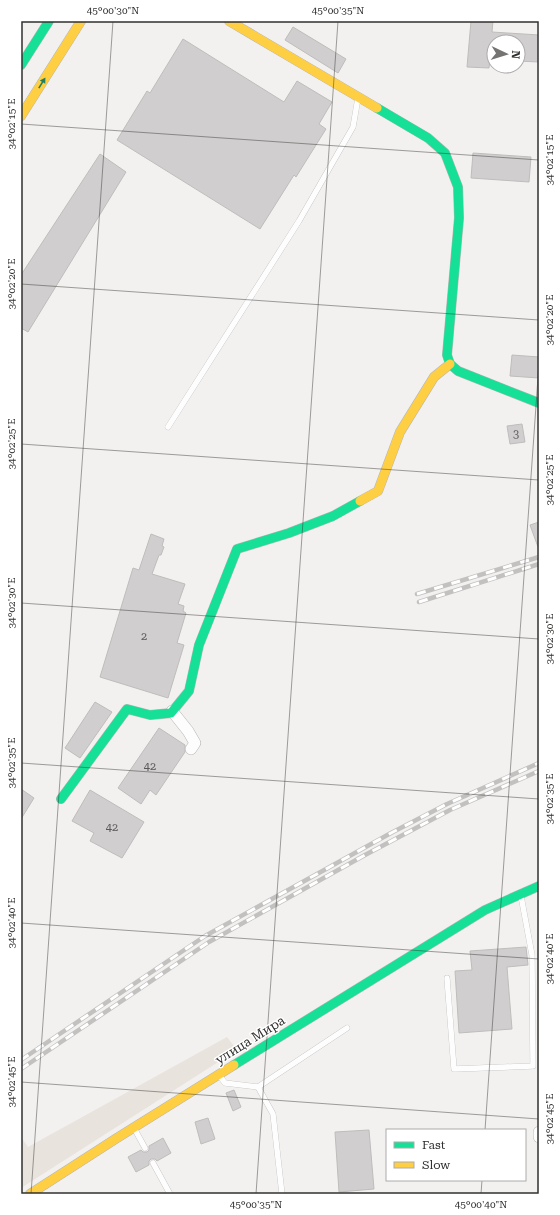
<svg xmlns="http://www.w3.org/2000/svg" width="560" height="1215" font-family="'Roboto Serif',serif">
<rect width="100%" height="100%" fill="#f3f1ef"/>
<path fill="#e8e3dd" d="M227,1037L237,1050L21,1188V1137L28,1147Z"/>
<g fill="#d0cece" stroke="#bfbdbc">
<path d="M471,21H493L492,32L539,35V62L518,61V42H494V59H490L489,68L467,67Z"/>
<path d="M293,27L346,59L338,73L285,40Z"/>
<path d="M183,39L284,102L297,81L332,102L319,124L326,129L296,177L294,175L260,229L117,140L147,91L150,93Z"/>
<path d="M473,153L531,157L529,182L471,178Z"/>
<path d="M100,154L126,172L28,332L21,328V275Z"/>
<path d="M512,355L539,357V378L510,376Z"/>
<path d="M522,424L525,442L510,444L507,426Z"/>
<path d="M539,522V547H538L530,525Z"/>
<path d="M151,534L164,539L162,546L164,547L161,555H159L152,574L185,584L178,604L184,606L183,611L186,613L177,643L184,645L168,698L100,677L133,568L139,570Z"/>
<path d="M95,702L112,712L80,758L65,748Z"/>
<path d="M159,728L185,745V752L156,795L150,790L141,804L118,788Z"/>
<path d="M21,789L34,798L21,819Z"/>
<path d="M90,790L144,822L122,858L90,841L94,833L72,821Z"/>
<path d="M526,947L528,965L507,967L512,1029L459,1033L455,971L472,970L470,951Z"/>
<path d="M234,1090L241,1107L233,1111L226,1093Z"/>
<path d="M208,1118L215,1139L201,1144L195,1122Z"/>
<path d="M369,1130L374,1189L339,1192L335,1132Z"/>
<path d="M163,1138L171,1153L157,1161L155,1159H151L149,1161V1165L136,1172L128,1157L141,1150L143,1152H147L149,1150V1146Z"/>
</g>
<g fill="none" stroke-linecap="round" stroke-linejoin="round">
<g stroke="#b8b7b6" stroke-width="6">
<g id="lane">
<path d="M168,427L299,221L353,127L358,98"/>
<path d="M447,978L454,1069L533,1066L532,955L521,896"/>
<path d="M219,1075L225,1083L258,1087L347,1028"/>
<path d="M258,1087L273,1114L282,1194"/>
<path d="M134,1128L145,1148"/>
<path d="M153,1163L170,1194"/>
</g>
</g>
<g stroke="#b8b7b6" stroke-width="12">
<g id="street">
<path d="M172,711L188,731L195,743L191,749"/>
<path d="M539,1132V1137"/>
</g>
</g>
<g stroke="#b8b7b6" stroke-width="10">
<g id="fast">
<path d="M21,65L49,21"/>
<path d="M377,108L428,138L445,153L458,187L459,218L447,355L450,364L458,371L539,403"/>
<path d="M61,799L127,709L150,715L171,713L189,691L199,645L237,549L289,533L333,516L360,501"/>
<path d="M234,1065L485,910L539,886"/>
</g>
</g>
<g stroke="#b8b7b6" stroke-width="10">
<g id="slow">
<path d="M229,21L377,108"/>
<path d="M21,116L81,21"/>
<path d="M360,501L378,491L400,432L434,377L450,364"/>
<path d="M30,1194L117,1138L234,1065"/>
</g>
</g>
<use href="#lane" stroke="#fdfdfd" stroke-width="5.5"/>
<use href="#street" stroke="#fdfdfd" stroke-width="11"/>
<use href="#fast" stroke="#16e098" stroke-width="9"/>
<use href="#slow" stroke="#ffcf43" stroke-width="9"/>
<g stroke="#c2c1c0" stroke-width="4.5">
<g id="rail">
<path d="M417,594L539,557"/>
<path d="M419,602L539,564"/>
<path d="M21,1060L205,936L391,833L447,804L539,763"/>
<path d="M21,1069L209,942L365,855L450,810L539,771"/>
</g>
</g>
<use href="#rail" stroke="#fff" stroke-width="3" stroke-dasharray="9" stroke-linecap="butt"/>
</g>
<defs><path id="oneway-solid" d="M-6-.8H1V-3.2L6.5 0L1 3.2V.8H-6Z"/></defs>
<use fill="#257f5e" href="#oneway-solid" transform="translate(42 83) rotate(-58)"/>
<path fill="none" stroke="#31302f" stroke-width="1" stroke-opacity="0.45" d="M21,124L539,160M21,284L539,320M21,444L539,480M21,603L539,639M21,763L539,799M21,923L539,959M21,1082L539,1119M485,1130L539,363M31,1194L113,21M256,1194L338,21M481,1194L482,1180"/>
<g text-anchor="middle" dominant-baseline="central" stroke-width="3" stroke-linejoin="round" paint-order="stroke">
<g font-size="11" fill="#595857">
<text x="516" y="434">3</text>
<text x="144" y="636">2</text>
<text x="150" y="766">42</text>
<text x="112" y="827">42</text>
</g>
<g font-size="13" fill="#31302f" stroke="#fff">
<text transform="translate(250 1040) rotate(-32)">улица Мира</text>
</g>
</g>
<rect width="560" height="1215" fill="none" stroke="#ffffff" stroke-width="44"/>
<rect x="386" y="1129" width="140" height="52" fill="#ffffff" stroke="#adacac"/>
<rect x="394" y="1142" width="20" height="6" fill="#16e098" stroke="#adacac"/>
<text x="422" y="1149" font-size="12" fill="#31302f">Fast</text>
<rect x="394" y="1162" width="20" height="6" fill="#ffcf43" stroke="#adacac"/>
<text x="422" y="1169" font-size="12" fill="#31302f">Slow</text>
<g transform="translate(506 54) rotate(94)"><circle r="19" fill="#ffffff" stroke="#adacac"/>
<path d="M0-3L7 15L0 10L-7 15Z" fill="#757472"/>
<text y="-6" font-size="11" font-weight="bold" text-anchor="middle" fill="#31302f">N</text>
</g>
<rect x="22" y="22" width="516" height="1171" fill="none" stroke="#31302f" stroke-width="1.5"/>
<g font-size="10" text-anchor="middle" fill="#31302f">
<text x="113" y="14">45°00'30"N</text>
<text x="338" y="14">45°00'35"N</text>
<text transform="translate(11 124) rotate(-90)" y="4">34°02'15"E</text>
<text transform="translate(549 160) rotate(-90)" y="4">34°02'15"E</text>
<text transform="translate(11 284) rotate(-90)" y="4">34°02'20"E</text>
<text transform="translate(549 320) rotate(-90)" y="4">34°02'20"E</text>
<text transform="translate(11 444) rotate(-90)" y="4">34°02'25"E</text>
<text transform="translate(549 480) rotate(-90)" y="4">34°02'25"E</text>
<text transform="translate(11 603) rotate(-90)" y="4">34°02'30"E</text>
<text transform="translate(549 639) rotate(-90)" y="4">34°02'30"E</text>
<text transform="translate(11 763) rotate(-90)" y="4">34°02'35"E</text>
<text transform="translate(549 799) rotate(-90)" y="4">34°02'35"E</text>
<text transform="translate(11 923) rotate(-90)" y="4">34°02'40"E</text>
<text transform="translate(549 959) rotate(-90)" y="4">34°02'40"E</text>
<text transform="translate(11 1082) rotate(-90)" y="4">34°02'45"E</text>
<text transform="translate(549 1119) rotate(-90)" y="4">34°02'45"E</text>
<text x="256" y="1208">45°00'35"N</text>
<text x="481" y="1208">45°00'40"N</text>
</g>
</svg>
